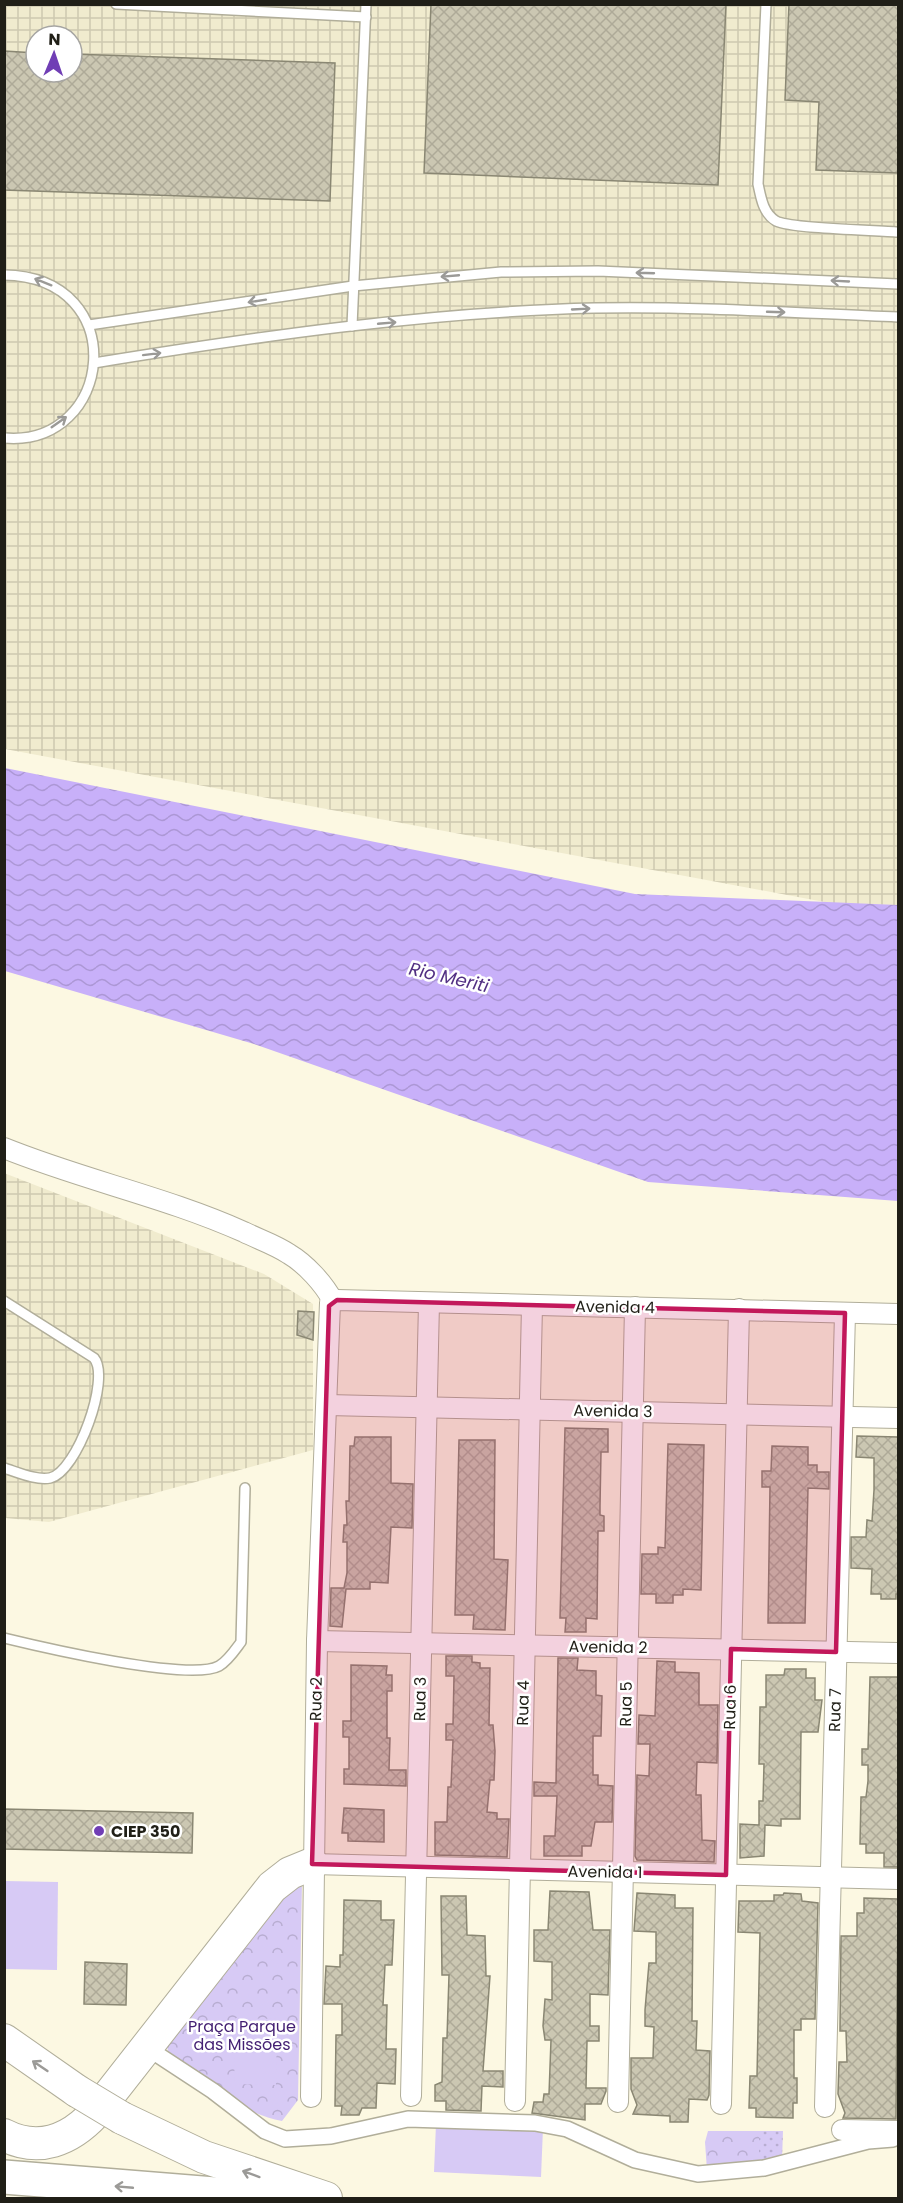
<svg xmlns="http://www.w3.org/2000/svg" width="903" height="2203" font-family="Poppins,sans-serif">
<defs>
<pattern id="industrial-grid" width="8" height="8" patternUnits="userSpaceOnUse" patternTransform="scale(1.5)"><rect width="8" height="8" fill="#f0ebce"/><path d="M0 4h8M4 0v8" fill="none" stroke="#cec9b0"/></pattern>
<pattern id="grass-dots" width="8" height="8" patternUnits="userSpaceOnUse" patternTransform="scale(1.5)"><rect width="8" height="8" fill="#d7caf5"/><path d="M2 2h.1M6 6h.1" fill="none" stroke="#b8add1" stroke-width="1.8" stroke-linecap="round"/></pattern>
<pattern id="park-crowns" width="20" height="18" patternUnits="userSpaceOnUse" patternTransform="scale(1.5)"><rect width="20" height="18" fill="#d7caf5"/><path d="M2 6a3 3 0 1 1 6 0M12 15a3 3 0 1 1 6 0" fill="none" stroke="#b8add1"/></pattern>
<pattern id="water-waves" width="16" height="10" patternUnits="userSpaceOnUse" patternTransform="scale(1.5)"><rect width="16" height="10" fill="#c8b0f9"/><path d="M0 5q4-4 8 0t8 0" fill="none" stroke="#ac97d5"/></pattern>
<pattern id="building-cross-hatch" width="8" height="8" patternUnits="userSpaceOnUse" patternTransform="scale(1.5)"><rect width="8" height="8" fill="#cbc7b2"/><path d="M0 0l8 8M0 8l8-8" fill="none" stroke="#aeaa98"/></pattern>
</defs>
<rect width="100%" height="100%" fill="#fcf8e2"/>
<g fill="url(#industrial-grid)" fill-rule="evenodd">
<path d="M4,5H898V905L835,904L5,749ZM36,36H72V72H36Z"/>
<path d="M4,1173L264,1274L313,1304V1450L49,1522L5,1518Z"/>
</g>
<path fill="url(#grass-dots)" d="M759,2131H783L782,2160L759,2164Z"/>
<g fill="url(#park-crowns)">
<path d="M302,1882L298,2100L282,2121C242,2114 202,2081 170,2057L166,2044L271,1903Z"/>
<path d="M708,2131H759V2164L707,2170L705,2142Z"/>
</g>
<g fill="#d7caf5">
<path d="M5,1881L58,1882L57,1970L5,1969Z"/>
<path d="M236,2018L277,2019L276,2085L234,2084Z"/>
<path d="M436,2124L543,2128L541,2177L434,2172Z"/>
</g>
<path fill="url(#water-waves)" d="M5,768L635,894L898,905V1201L648,1182L254,1044L5,971Z"/>
<g fill="url(#building-cross-hatch)" stroke="#8a8773" stroke-width="1.5">
<path d="M431,4H726L718,185L424,173Z"/>
<path d="M789,4H898V173L816,170L819,102L785,100Z"/>
<path d="M4,51L36,53V72H72V54L335,63L330,201L4,190Z"/>
<path d="M298,1311L314,1312L313,1340L297,1335Z"/>
<path d="M565,1428L608,1429V1452H601L600,1506V1515L604,1516V1531H598L597,1619L586,1618V1632H565L566,1618H560Z"/>
<path d="M857,1436L898,1437V1594H896V1599H881V1594H871L872,1569L851,1568V1537H866L867,1520L872,1521L874,1490V1458L856,1457Z"/>
<path d="M355,1437H391V1483L413,1484L412,1528L391,1527L388,1583L370,1582V1589H346L342,1627L330,1626L331,1588H344L347,1573V1542H343L344,1525H347L346,1501H349L350,1446H354Z"/>
<path d="M459,1440H495L494,1559L508,1560L505,1630L473,1629L474,1615H455Z"/>
<path d="M668,1444L704,1445L701,1590L683,1589V1595H673V1603H656V1594H641L642,1554H658V1547L665,1548Z"/>
<path d="M772,1446L808,1447V1465H817V1472H829V1489L808,1488L805,1623H768L770,1487H762V1471H771Z"/>
<path d="M446,1656H472V1662L480,1663V1668H490L489,1725H493L495,1751L494,1780H490L487,1812L497,1813V1819H509L507,1857L435,1855V1822H447L448,1787H451L453,1740H446V1724H453L454,1676H446Z"/>
<path d="M558,1658H578L577,1670L596,1671V1695L602,1696L601,1736H593V1775H598V1785L613,1786L612,1822H595L591,1846H582V1856H544V1836H555L557,1796H534V1782L556,1783Z"/>
<path d="M657,1661L675,1662V1672L699,1673V1705H718L717,1763L697,1762L696,1795H701L702,1840L715,1841L714,1862L637,1860L635,1856L637,1775L649,1776L650,1744H638L639,1715L655,1716Z"/>
<path d="M351,1665L387,1666L386,1675H392V1691H387V1738H390L389,1770H406V1786L344,1784V1769H349V1737H343V1721H351Z"/>
<path d="M785,1669H806V1678H815V1700H822L818,1732H801L800,1819H781V1826L765,1825L764,1856L740,1858V1824L759,1825V1801H763L764,1764H759L760,1707H766V1675H784Z"/>
<path d="M870,1677H898V1867H884V1853H866V1844H860L861,1797H866L868,1781V1765H862V1749H868Z"/>
<path d="M344,1808L384,1810V1842L348,1841V1833H342Z"/>
<path d="M4,1809L193,1813L192,1853L4,1849Z"/>
<path d="M550,1891L589,1892L593,1930H610L608,1995L590,1994V2026H599V2041H587L586,2088H606V2091L601,2104H585V2120L532,2113L534,2102H543L544,2094H549L551,2040H545L543,2026L545,1999L552,2000V1962L534,1961V1930H548Z"/>
<path d="M637,1893L675,1895V1908H693L692,2021H697L696,2050L710,2051L709,2095L707,2100L689,2099L688,2122H670V2116L633,2114L637,2105L631,2089V2058H653L654,2027L645,2026V2010L649,1963H656V1932L634,1931Z"/>
<path d="M784,1893L801,1894L802,1901L818,1903L815,2019H801V2030H794V2078H797V2103H793V2118L756,2117V2108H749L750,2076H757L760,1933L738,1932L739,1901H774V1895H783Z"/>
<path d="M441,1896H466L467,1935L485,1936L486,1976H490L483,2071H503V2087L482,2086L481,2111L446,2110V2101H435V2085L442,2082L443,2038H447L448,2006L449,1975H442Z"/>
<path d="M864,1898L898,1899L896,2119L843,2118L845,2113L838,2094L839,2062H847L846,2031H840L841,1936H857V1913H864Z"/>
<path d="M344,1900L381,1901V1920H394L392,1965H385L383,2005H387L386,2049H396L395,2084L377,2083L376,2108H362L359,2115H341L342,2106H335L336,2035H342V2004H324L326,1966L340,1967V1955H343Z"/>
<path d="M85,1962L127,1964L126,2005L84,2004Z"/>
</g>
<g fill="none" stroke-linecap="round" stroke-linejoin="round">
<g stroke="#b1ae9a" stroke-width="12">
<g id="service">
<path d="M116,4L366,17"/>
<path d="M766,4L758,184C761,198 763,213 776,221C792,229 875,230 898,232"/>
<path d="M4,275C133,277 114,448 4,438"/>
<path d="M89,325L353,286L501,272L598,271L898,284"/>
<path d="M352,326L366,4"/>
<path d="M94,363C260,336 427,312 595,308C696,306 797,313 898,317"/>
<path d="M4,1301L94,1358C111,1378 77,1472 50,1478C37,1481 17,1472 4,1468"/>
<path d="M4,1638C41,1647 190,1682 219,1666C228,1661 235,1650 241,1642L245,1488"/>
</g>
</g>
<g stroke="#b1ae9a" stroke-width="18">
<path id="pedestrian" d="M146,2047L213,2091L265,2131L285,2139L331,2136L408,2119L535,2123L567,2129L635,2160L698,2174L764,2168L868,2141L893,2139"/>
</g>
<g stroke="#b1ae9a" stroke-width="22">
<g id="minor">
<path d="M4,1148C83,1180 166,1197 244,1232C258,1239 276,1245 289,1254C306,1264 324,1284 333,1301"/>
<path d="M327,1405L898,1418"/>
<path d="M317,1641L898,1653"/>
<path d="M312,1864L898,1879"/>
<path d="M411,2096L429,1303"/>
<path d="M311,2097L317,1641L330,1303L337,1300L898,1314"/>
<path d="M515,2101L532,1305"/>
<path d="M618,2102L635,1307"/>
<path d="M721,2104L739,1309"/>
<path d="M825,2107L845,1313"/>
<path d="M842,2130L898,2131"/>
</g>
</g>
<g stroke="#b1ae9a" stroke-width="34">
<g id="trunk">
<path d="M4,2040L77,2091"/>
<path d="M122,2118L204,2157L326,2198"/>
<path d="M4,2135C39,2153 70,2140 95,2113L272,1887L290,1873L312,1864"/>
</g>
</g>
<g stroke="#b1ae9a" stroke-width="36">
<path id="motorway" d="M4,2177L266,2198"/>
</g>
<use href="#service" stroke="#fff" stroke-width="9"/>
<use href="#pedestrian" stroke="#fff" stroke-width="15"/>
<use href="#minor" stroke="#fff" stroke-width="20"/>
<use href="#trunk" stroke="#fff" stroke-width="32"/>
<use href="#motorway" stroke="#fff" stroke-width="33"/>
<g stroke="#b1ae9a" stroke-width="34" stroke-linecap="butt">
<path id="trunk-bridge" d="M77,2091L122,2118"/>
</g>
<use href="#trunk-bridge" stroke="#fff" stroke-width="32"/>
</g>
<defs><path id="oneway-shaft" d="M-6 0H5M1.5-3L5.5 0L1.5 3" fill="none" stroke-width="1.6" stroke-linecap="round" stroke-linejoin="round" transform="scale(1.5)"/></defs>
<g stroke="#9b9a97">
<use href="#oneway-shaft" transform="translate(645 273) rotate(-178)"/>
<use href="#oneway-shaft" transform="translate(450 276) rotate(175)"/>
<use href="#oneway-shaft" transform="translate(840 281) rotate(-177)"/>
<use href="#oneway-shaft" transform="translate(43 282) rotate(-158)"/>
<use href="#oneway-shaft" transform="translate(257 301) rotate(171)"/>
<use href="#oneway-shaft" transform="translate(581 309) rotate(-3)"/>
<use href="#oneway-shaft" transform="translate(776 312) rotate(2)"/>
<use href="#oneway-shaft" transform="translate(387 323) rotate(-5)"/>
<use href="#oneway-shaft" transform="translate(152 354) rotate(-7)"/>
<use href="#oneway-shaft" transform="translate(59 422) rotate(-35)"/>
<use href="#oneway-shaft" transform="translate(40 2066) rotate(-146)"/>
<use href="#oneway-shaft" transform="translate(251 2174) rotate(-160)"/>
<use href="#oneway-shaft" transform="translate(124 2187) rotate(-175)"/>
</g>
<path fill="#c2185b" fill-opacity="0.2" stroke="#c2185b" stroke-width="4.5" stroke-linejoin="round" d="M337,1300L845,1313L836,1652L731,1649L726,1875L312,1864L329,1306Z"/>
<circle fill="#703eb5" stroke="#fff" stroke-width="2" cx="99" cy="1831" r="6"/>
<g text-anchor="middle" dominant-baseline="central" stroke-width="5" stroke-linejoin="round" paint-order="stroke">
<g font-size="16" fill="#201f17" stroke="#fff">
<text transform="translate(615 1307) rotate(1)">Avenida 4</text>
<text transform="translate(613 1411) rotate(1)">Avenida 3</text>
<text transform="translate(608 1647) rotate(1)">Avenida 2</text>
<text transform="translate(316 1699) rotate(-89)">Rua 2</text>
<text transform="translate(420 1699) rotate(-89)">Rua 3</text>
<text transform="translate(523 1703) rotate(-89)">Rua 4</text>
<text transform="translate(626 1704) rotate(-89)">Rua 5</text>
<text transform="translate(730 1707) rotate(-89)">Rua 6</text>
<text transform="translate(835 1710) rotate(-89)">Rua 7</text>
<text transform="translate(605 1872) rotate(1)">Avenida 1</text>
</g>
<g font-size="16" font-weight="bold" fill="#201f17" stroke="#fff" text-anchor="start">
<text x="111" y="1831">CIEP 350</text>
</g>
<g font-size="16" fill="#431f72" stroke="#fff">
<text x="242" y="2026">Praça Parque<tspan x="242" dy="18">das Missões</tspan></text>
</g>
<g font-size="18" font-style="italic" fill="#523083" stroke="#fff">
<text transform="translate(449 977) rotate(13)">Rio Meriti</text>
</g>
</g>
<rect width="903" height="2203" fill="none" stroke="#201f17" stroke-width="12"/>
<g transform="translate(54 54) rotate(2)"><circle r="28" fill="#ffffff" stroke="#a6a5a2" stroke-width="1.5"/>
<path d="M0-4.5L10 22L0 15L-10 22Z" fill="#703eb5"/>
<text y="-9" font-size="16" font-weight="bold" text-anchor="middle" fill="#201f17">N</text>
</g>
</svg>
